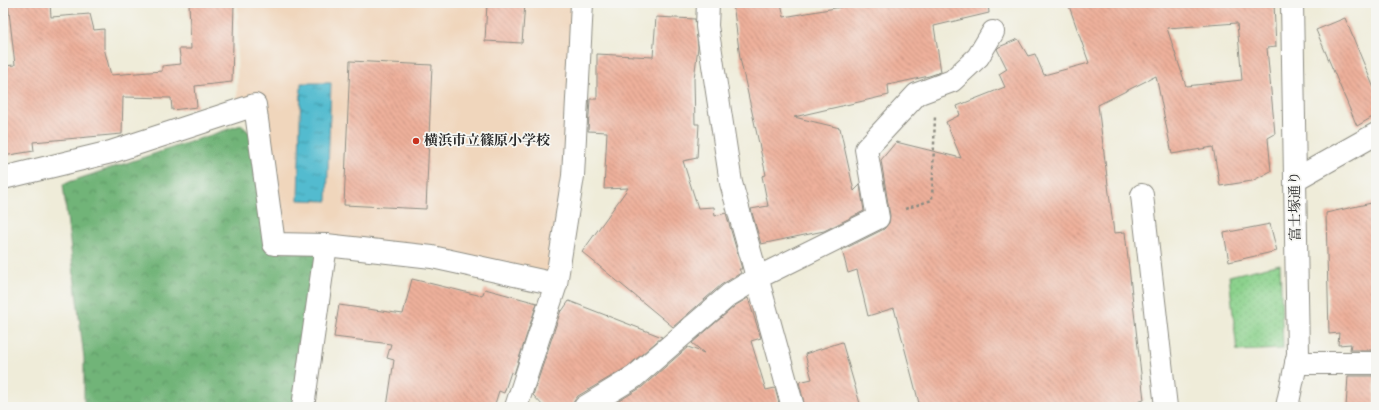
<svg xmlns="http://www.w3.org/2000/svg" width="1379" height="410" font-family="Vollkorn,'Noto Serif JP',serif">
<defs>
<pattern id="forest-crowns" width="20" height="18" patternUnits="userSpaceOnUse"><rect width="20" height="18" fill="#71b478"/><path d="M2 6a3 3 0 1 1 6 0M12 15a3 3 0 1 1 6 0" fill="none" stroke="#5d9363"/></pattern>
<pattern id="park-dots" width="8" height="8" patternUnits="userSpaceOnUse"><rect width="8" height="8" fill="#8cd28d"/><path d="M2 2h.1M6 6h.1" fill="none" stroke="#79b47a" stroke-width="1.8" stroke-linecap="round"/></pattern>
<pattern id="water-ripples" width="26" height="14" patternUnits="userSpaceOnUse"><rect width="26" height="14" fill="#52bbcf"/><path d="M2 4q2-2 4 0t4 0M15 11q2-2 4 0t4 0" fill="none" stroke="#4498a8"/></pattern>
<pattern id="building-back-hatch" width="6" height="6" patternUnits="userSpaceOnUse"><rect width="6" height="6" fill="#eeb09b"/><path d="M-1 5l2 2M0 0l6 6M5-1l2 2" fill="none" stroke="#c18f7f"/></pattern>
</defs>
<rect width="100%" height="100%" fill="#f6f6f2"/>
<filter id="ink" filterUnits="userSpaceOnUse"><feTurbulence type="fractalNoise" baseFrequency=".025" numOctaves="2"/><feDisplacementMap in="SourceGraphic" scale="8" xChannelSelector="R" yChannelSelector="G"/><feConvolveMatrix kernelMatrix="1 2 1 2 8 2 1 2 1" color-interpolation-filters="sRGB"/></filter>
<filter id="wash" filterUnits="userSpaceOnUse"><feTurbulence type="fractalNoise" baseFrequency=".012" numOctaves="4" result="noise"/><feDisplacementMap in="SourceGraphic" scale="16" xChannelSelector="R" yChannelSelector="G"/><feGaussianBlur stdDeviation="0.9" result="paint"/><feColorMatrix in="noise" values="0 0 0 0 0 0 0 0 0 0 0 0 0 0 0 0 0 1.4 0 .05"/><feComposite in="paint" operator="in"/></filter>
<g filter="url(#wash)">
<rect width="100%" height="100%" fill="#efecd9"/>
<path fill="#f0d6bc" d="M238,3H573L563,178L549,272L281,237L261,95L237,105Z"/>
<path fill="url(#forest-crowns)" stroke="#4e7052" d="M241,125L250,133L267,251L318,253L293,407H84V358L63,184Z"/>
<path fill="url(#park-dots)" stroke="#5c7e5c" d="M1280,264L1283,349L1237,351L1229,276Z"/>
<path fill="url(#water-ripples)" stroke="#3e737d" d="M301,83H331L327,201L298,200Z"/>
<g id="blocks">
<g fill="url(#building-back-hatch)" fill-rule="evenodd">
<path d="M8,3H50L51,17L90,14L94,30L104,29V48L111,75L162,71V66L181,64L179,49H191L189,3H234L232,82L195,86L197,107L172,110L171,98L123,97L122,134L33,142L34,151L3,156V66L15,65Z"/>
<path d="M487,3H525L522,43L485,41Z"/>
<path d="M733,3H781L784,17L841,7L840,3H988L989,13L934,26L941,72L929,76L888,85L889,95L794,117L840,128L854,191L860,185L864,211L824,231L761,244L751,209L768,206L762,176L766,175L740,58Z"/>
<path d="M1068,3H1274L1276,47L1267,48L1275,134L1268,138L1271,171L1252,181L1220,186L1213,147L1172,154L1156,76L1098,105L1114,233L1125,232L1144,400L1138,402V407H920L894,308L868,316L857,270L848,273L842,250L884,229L889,223L890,216L881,160L896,142L961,158L946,122L960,115L957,106L1005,87L999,74L1007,69L997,49L999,47L1018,39L1028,56L1035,54L1044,75L1089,63ZM1237,23L1242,80L1186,86L1167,28Z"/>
<path d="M656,17L695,19L698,47L694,79L695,124H699L697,158L683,161L698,208L714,207L715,216L726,213L742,269H739L741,273L721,285L673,327L582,252L628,188L604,189L607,132L588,131L590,99H597V54L653,57Z"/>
<path d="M1345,18L1376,93V115L1357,126L1316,30Z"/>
<path d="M350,61L432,65L426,209L344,205Z"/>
<path d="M1376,202L1375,350H1350L1351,344L1338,345L1339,333L1329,334L1326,213Z"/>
<path d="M1270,224L1277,251L1229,262L1224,233Z"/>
<path d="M412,279L482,296L485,289L537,303L514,374L511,372L504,393L499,391L494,407H387L394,360L387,358L391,344L334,337L339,305L403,314Z"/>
<path d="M748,298L761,338L751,341L766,390L775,388L780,407H609L642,387L688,347L704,353L692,343L736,305Z"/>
<path d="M569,301L662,337L627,367L578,396L574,401L573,407H544L533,395L561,310L562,311Z"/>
<path d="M842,342L861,407H805L799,382L812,379L805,354Z"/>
<path d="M1348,376H1375L1374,407H1346Z"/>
</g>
</g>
</g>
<g filter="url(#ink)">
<use href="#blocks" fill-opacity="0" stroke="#8d8c82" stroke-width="1"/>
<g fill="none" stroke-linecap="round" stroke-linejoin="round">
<g stroke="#8d8c82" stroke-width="24">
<g id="minor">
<path d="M708,3L707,26L731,183L793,407"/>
<path d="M3,178L111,152L255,105L274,244L326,245L432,257L556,284"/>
<path d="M1296,179L1376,134"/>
<path d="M1142,195L1166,407"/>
<path d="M1296,363H1376"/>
<path d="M303,407L326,245"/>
<path d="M516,407L556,284L573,176L582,3"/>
<path d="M585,407L634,377L729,295L757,278L878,218L866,149L917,94L952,81L978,57L993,32"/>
<path d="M1287,407L1298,354L1292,3"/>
</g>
</g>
<g stroke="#8d8c82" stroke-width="2.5" stroke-dasharray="3 3" stroke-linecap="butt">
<path d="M1043,3H1044"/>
<path d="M905,209L932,200L935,116"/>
</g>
<use href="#minor" stroke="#fff" stroke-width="22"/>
</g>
</g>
<circle fill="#c8321e" stroke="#f6f6f2" stroke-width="1.5" cx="416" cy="141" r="4"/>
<g text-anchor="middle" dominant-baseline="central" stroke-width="3.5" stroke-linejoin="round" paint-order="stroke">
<g font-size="14" font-weight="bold" fill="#2b2b2b" stroke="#f6f6f2" text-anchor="start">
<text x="424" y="141">横浜市立篠原小学校</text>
</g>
<g font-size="14" fill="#2b2b2b" stroke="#f6f6f2">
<text transform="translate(1296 206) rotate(-91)">富士塚通り</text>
</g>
</g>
<rect width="1379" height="410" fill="none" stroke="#f6f6f2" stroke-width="16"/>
</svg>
